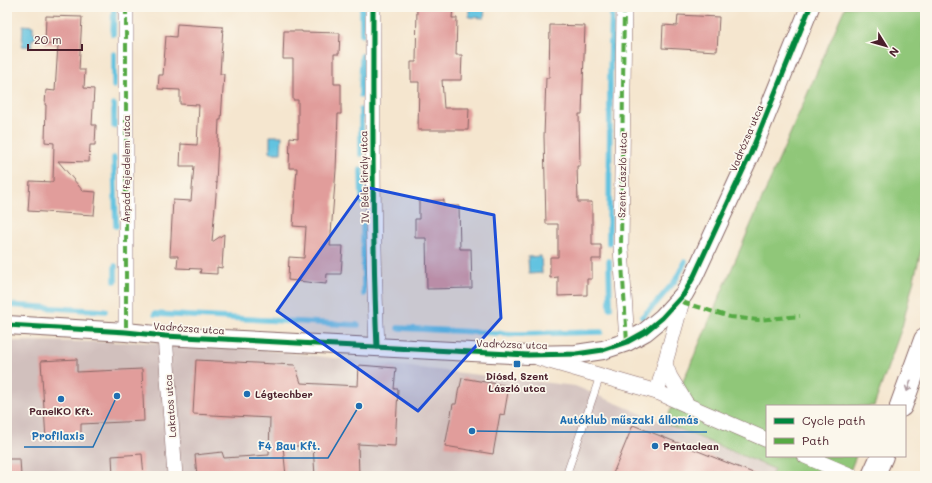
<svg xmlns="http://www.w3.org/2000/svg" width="932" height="483" font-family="Mali,sans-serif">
<rect width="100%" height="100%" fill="#fbf7ec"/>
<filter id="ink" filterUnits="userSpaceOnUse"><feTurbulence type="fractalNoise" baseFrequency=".025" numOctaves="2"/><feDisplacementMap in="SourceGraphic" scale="8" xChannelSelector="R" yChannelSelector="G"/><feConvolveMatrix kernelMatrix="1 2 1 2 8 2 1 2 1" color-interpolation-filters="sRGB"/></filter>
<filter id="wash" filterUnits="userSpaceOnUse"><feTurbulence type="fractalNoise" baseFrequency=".012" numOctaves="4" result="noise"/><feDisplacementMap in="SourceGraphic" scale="16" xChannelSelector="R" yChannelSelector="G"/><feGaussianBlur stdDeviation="0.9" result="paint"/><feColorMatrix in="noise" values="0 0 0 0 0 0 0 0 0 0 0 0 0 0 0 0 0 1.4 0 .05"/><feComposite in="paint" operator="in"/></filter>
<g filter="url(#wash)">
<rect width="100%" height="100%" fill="#f5e6cf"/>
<path fill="#d1c0bd" d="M7,341L205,343L575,386L774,469L771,476H7Z"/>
<path fill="#90c779" stroke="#6d7352" d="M845,7H925V235L902,327L874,406H767V456H856L848,476H771L774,469L665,423Z"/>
<g fill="#62c3e0" stroke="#567186">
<path d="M469,7H485L484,18L469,17Z"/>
<path d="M23,25L33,26V33H36L35,39H32V47L22,46Z"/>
<path d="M270,136H282L281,153H270Z"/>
<path d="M541,256L542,273L529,274L528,257Z"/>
</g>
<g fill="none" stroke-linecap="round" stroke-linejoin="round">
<g stroke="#62c3e0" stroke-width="5.5">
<path d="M113,34L114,7"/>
<path d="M362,35V7"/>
<path d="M114,54V86"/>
<path d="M361,95L362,56"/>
<path d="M114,105V126"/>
<path d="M361,154V110"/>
<path d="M114,158L116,226"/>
<path d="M361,170L362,202"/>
<path d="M363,220L364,294"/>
<path d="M609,243L610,75L612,7"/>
<path d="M609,261L610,308"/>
<path d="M115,266V281"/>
<path d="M7,305L105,311"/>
<path d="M155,314L358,325"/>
<path d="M642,317L657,302L675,281L685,262"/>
<path d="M398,328L516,334L601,332"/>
</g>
</g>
<g id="blocks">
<g fill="#e19d9b">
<path d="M417,7H453L452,18H457L456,55H462L461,80H442L444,108H469L468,130H418L419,82H411V62H416Z"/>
<path d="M678,15L719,17L717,51L662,48L663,25L677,26Z"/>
<path d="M46,16L82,17L79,70H85L84,88L94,89L92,125H96L95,145H90L89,162L58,161L83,191L96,192L94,215L28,211L30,181L53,182L54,143L45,142L46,105H45L46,90L55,91L58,45L45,44Z"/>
<path d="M177,24L223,27L220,74H224L221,120H219L216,183H217L212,242L224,234L222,268L217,267V274L200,273L201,269L177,268L178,256H170L173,200L191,201L194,166H180L181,144L197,145L199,105L180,104V90L158,89L159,75H163L166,36L176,37Z"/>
<path d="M550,25L585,26L582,114H579L580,166H577L578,202H592V245H601V259H592V279H587V295L558,296V277L550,278V257H558V224H546L544,136L546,78H549Z"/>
<path d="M284,31H302V32L340,33L339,54H334V84H341V114H338L336,170L330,246H343L341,274H327L326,284L288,280L289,257L304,258L306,227L293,226L297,168H289L290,137L298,138V100H293V59H283Z"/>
<path d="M444,200V206H459L460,249H471L472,288L427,289L426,238H415V219H419V201Z"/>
<path d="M77,359V372L142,369L144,421L81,424V438L46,440L41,361Z"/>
<path d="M196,360L295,365L301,383L358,386L359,365L396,368L394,389H398L395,446L358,444L359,476H315L313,446H283L286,476H197L195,455L222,452L224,458L269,455L270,418L193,414Z"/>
<path d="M462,378L509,386L504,415L500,414L493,454L445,446L453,404H456L459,387H460Z"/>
<path d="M633,425L758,475V476H612Z"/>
<path d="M142,454L144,476H113L112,456Z"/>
<path d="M7,459H20L21,476H7Z"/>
</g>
</g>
</g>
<g filter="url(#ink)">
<use href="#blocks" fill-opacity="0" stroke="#866564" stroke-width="1"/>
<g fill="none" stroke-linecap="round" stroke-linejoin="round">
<g stroke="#866564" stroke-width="8">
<path id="service" d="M566,476L600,376"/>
</g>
<g stroke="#866564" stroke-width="16">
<g id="minor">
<path d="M126,7V332"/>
<path d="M373,7C373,120 372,234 377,347"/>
<path d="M624,7L621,248L627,342"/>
<path d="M165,336L175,476"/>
<path d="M539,358L657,392L767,440"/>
<path d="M665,364L670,377L687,405"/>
<path d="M657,392L684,294"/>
<path d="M805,456L852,476"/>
</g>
</g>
<g stroke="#866564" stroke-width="20">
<path id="tertiary" d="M7,325L126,332L165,336L528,355L576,354L603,350L627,342L645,332L662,318L684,294L694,276L750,155L810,7"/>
</g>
<g stroke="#866564" stroke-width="24">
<g id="trunk">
<path d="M901,406L925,340"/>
<path d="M873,476L882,456"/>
</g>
</g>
<use href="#service" stroke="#fff" stroke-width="7"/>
<use href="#minor" stroke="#fff" stroke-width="15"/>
<use href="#tertiary" stroke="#fff" stroke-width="18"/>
<use href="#trunk" stroke="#fff" stroke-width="22"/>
<g stroke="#57aa44" stroke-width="4" stroke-dasharray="8 4" stroke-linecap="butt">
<path d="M126,7V332"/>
<path d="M624,7L621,248L627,342"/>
<path d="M682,302L730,317L758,320L800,316"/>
<path d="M767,440V439"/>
</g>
<g stroke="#fbf7ec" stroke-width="8">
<g id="cycleway">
<path d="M373,7C373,120 372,234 377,347"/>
<path d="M7,325L126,332L165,336L528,355L576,354L603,350L627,342L645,332L662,318L684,294L694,276L750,155L810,7"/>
</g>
</g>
<use href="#cycleway" stroke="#00873e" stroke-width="5"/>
</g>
<defs><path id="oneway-shaft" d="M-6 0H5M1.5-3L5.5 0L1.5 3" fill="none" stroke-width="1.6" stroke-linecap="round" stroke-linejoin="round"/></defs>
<use stroke="#ae9aa0" href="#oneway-shaft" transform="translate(909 386) rotate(109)"/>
</g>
<path fill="#1d4ed8" fill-opacity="0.2" stroke="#1d4ed8" stroke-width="3" stroke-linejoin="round" d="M365,187L494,215L501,318L418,411L277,311Z"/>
<g fill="#1f6fb2" stroke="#fbf7ec" stroke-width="1.5">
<rect x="513" y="360" width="8" height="8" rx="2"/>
<circle cx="247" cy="394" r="4"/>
<circle cx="61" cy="399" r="4"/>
<circle cx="655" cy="446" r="4"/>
</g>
<g text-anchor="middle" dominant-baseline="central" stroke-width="3.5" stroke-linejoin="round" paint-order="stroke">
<g font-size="10" fill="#4a1f2b" stroke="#fbf7ec">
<text transform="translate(746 138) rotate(-67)">Vadrózsa utca</text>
<text transform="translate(126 169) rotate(-90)">Árpád fejedelem utca</text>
<text transform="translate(622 175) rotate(-89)">Szent László utca</text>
<text transform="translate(364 177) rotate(-91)">IV. Béla király utca</text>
<text transform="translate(189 328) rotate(4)">Vadrózsa utca</text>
<text transform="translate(512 344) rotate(2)">Vadrózsa utca</text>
<text transform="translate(170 406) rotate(-94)">Lakatos utca</text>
</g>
<g font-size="10" font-weight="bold" fill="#4a1f2b" stroke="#fbf7ec">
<text x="517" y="376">Diósd, Szent<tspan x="517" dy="12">László utca</tspan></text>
<text x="255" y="394" text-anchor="start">Légtechber</text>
<text x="61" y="411">PanelKO Kft.</text>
<text x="663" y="446" text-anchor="start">Pentaclean</text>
</g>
</g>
<path fill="none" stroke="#1f6fb2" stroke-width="1.5" d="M472 431L551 432H707M117 396L93 447H24M359 406L328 458H249"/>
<g fill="#1f6fb2" stroke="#fbf7ec" stroke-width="1.5">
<circle cx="472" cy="431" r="4"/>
<circle cx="117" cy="396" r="4"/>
<circle cx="359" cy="406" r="4"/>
</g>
<g font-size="11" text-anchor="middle" font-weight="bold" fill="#1f6fb2" stroke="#fbf7ec" stroke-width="3.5" stroke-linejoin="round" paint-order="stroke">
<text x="629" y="424">Autóklub műszaki állomás</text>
<text x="58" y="440">Profilaxis</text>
<text x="289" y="450">F4 Bau Kft.</text>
</g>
<rect width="932" height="483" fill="none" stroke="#fbf7ec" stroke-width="24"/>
<rect x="766" y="405" width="140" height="52" fill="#fbf7ec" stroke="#b4a19f"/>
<rect x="774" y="418" width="20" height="6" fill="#00873e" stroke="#b4a19f"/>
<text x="802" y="425" font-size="12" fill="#4a1f2b">Cycle path</text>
<rect x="774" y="438" width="20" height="6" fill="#57aa44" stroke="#b4a19f"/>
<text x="802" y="445" font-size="12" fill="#4a1f2b">Path</text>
<g transform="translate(886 46) rotate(127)" stroke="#fbf7ec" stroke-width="3" paint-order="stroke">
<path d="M0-3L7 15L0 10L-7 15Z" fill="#4a1f2b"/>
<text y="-6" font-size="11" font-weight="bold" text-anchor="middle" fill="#4a1f2b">N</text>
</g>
<path d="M28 44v6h54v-6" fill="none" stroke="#4a1f2b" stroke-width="2"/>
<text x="34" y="44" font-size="12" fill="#4a1f2b" stroke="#fbf7ec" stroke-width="3" paint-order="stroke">20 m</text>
</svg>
